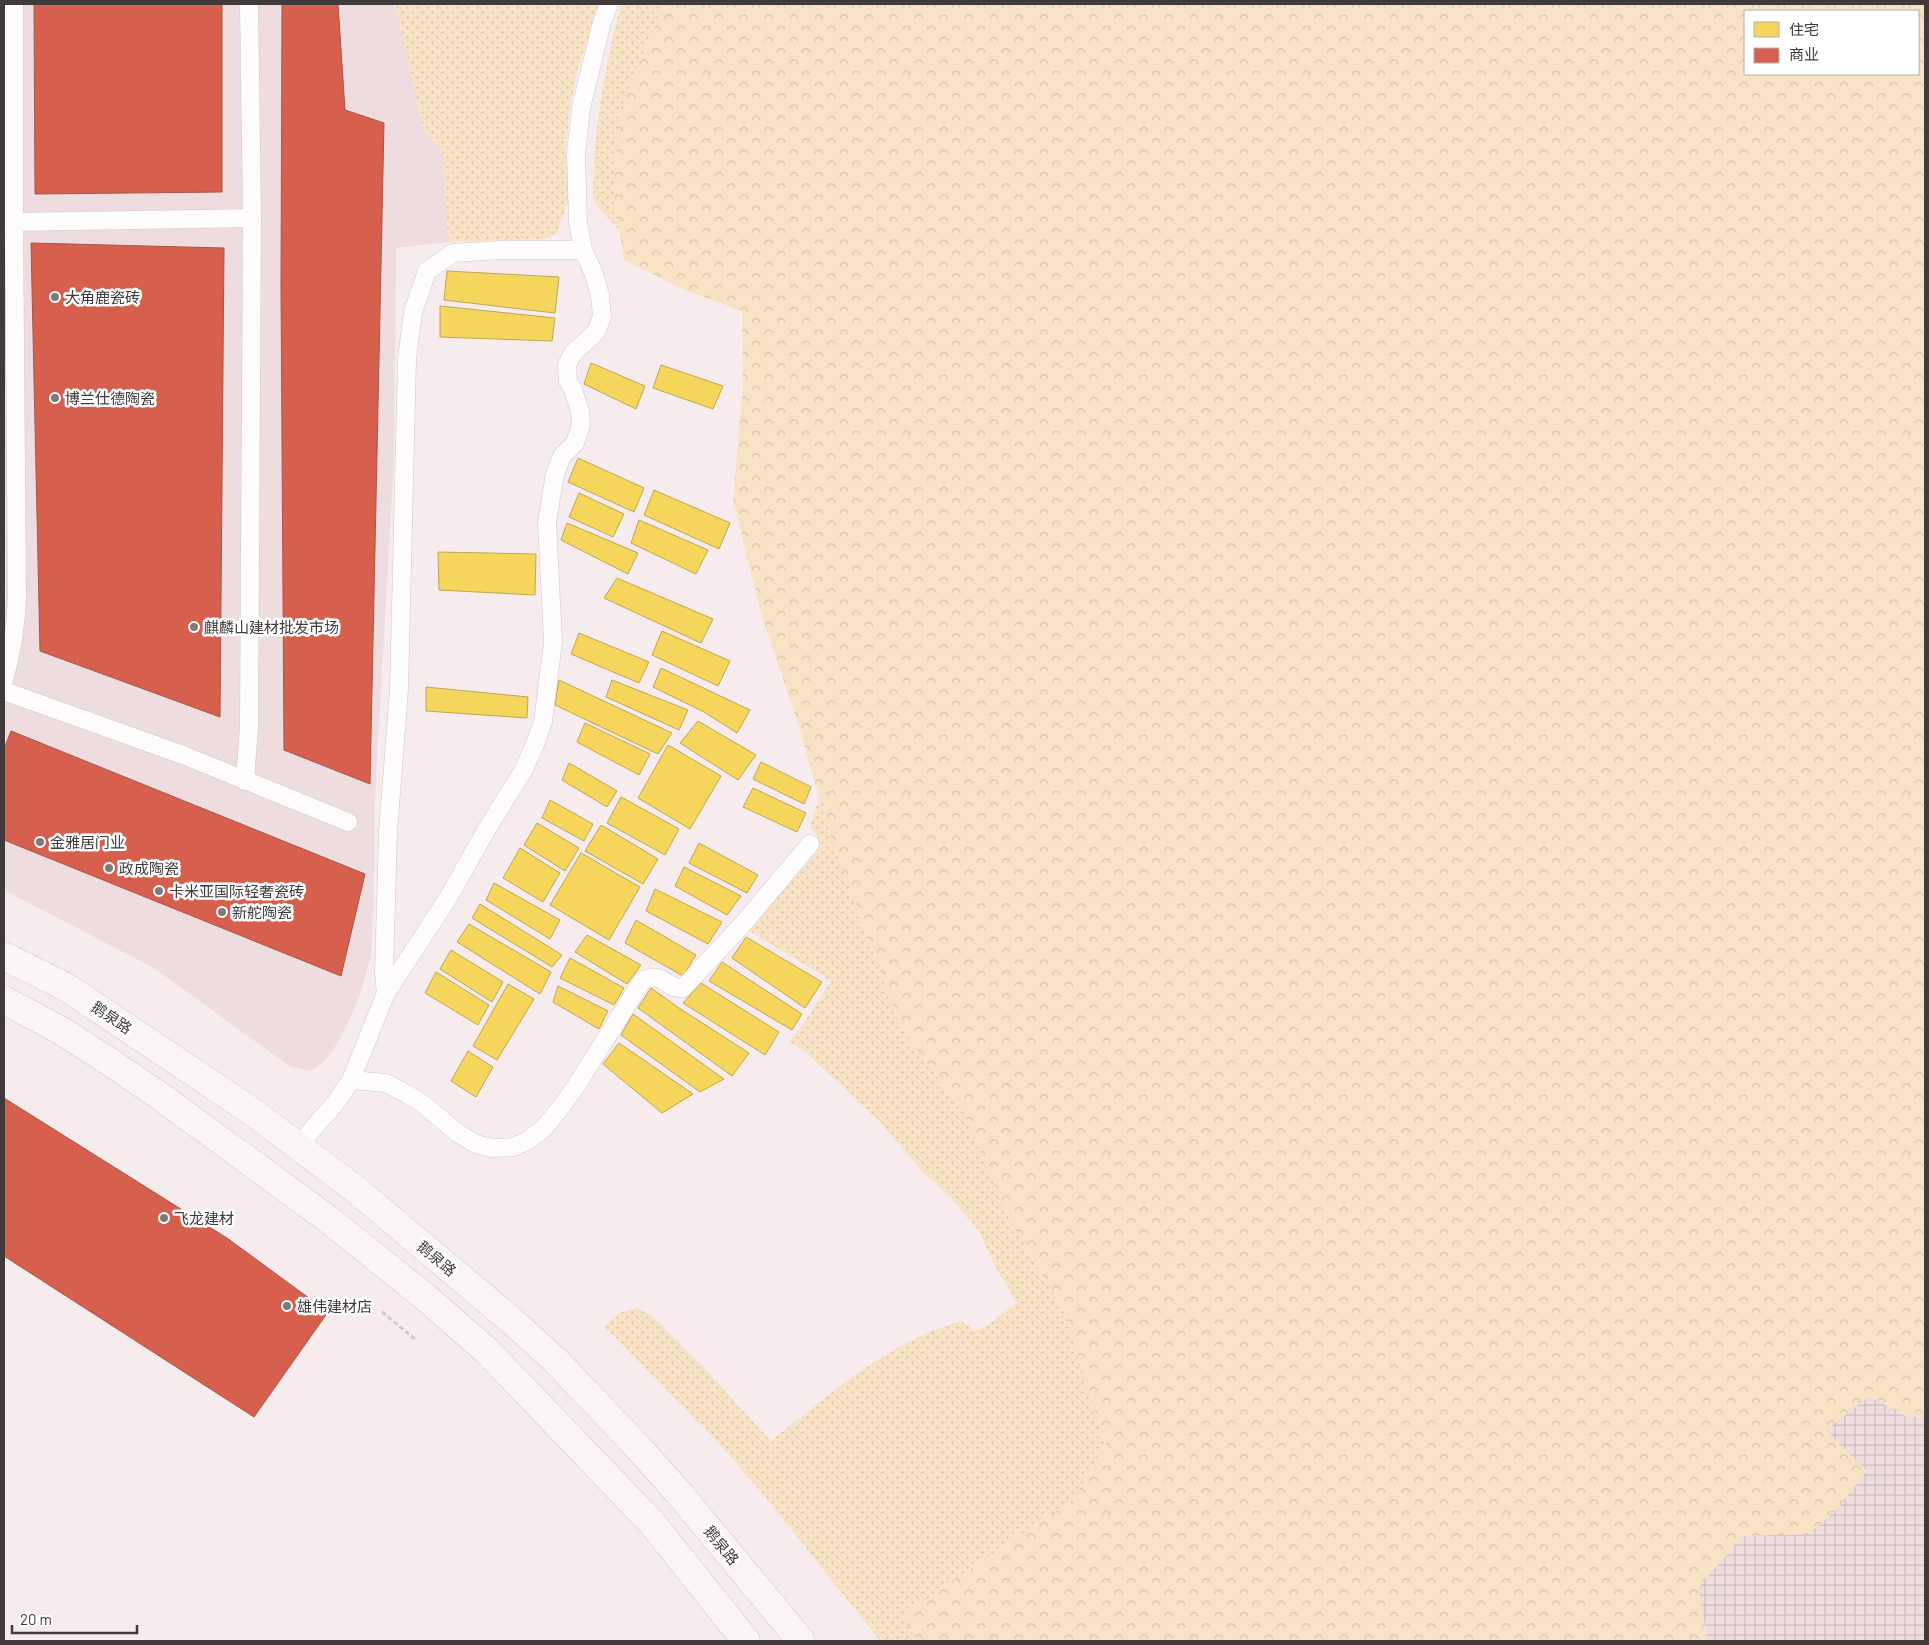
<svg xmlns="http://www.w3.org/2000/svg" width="1929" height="1645" font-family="Barlow,'Noto Sans SC',sans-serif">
<defs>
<pattern id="industrial-grid" width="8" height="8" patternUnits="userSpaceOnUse" patternTransform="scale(1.25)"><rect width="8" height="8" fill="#efdcdf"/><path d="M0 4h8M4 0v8" fill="none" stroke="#cebec0"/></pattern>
<pattern id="grass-dots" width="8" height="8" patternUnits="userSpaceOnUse" patternTransform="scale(1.25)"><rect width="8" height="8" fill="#f8e2c4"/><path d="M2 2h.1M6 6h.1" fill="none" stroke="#d6c3a9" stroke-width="1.8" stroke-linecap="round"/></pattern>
<pattern id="forest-crowns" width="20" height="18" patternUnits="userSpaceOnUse" patternTransform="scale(1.25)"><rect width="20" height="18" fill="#f8e2c4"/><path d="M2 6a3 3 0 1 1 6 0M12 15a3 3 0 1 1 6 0" fill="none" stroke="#d6c3a9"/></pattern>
</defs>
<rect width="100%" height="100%" fill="#f6ecee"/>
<path fill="#efdcdf" d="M4,4H395L424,130L443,152L448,242L396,248L394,458L375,796L374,896L371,956L360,995L342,1036L326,1060L311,1071L289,1066L154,968L4,890Z"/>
<path fill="url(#industrial-grid)" d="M1869,1396L1908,1417L1925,1416V1641H1708L1698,1588L1742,1536L1809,1534L1826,1430Z"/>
<g fill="url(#grass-dots)">
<path d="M395,4H600L578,68L569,113L566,149L570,196L556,235L542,239L448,242L443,152L424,130Z"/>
<path d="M621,4H667L657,20L619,113L614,193L620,231L593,201C592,137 605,66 621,4Z"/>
<path d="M819,797L830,835L901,1028L963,1111L1012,1224L1063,1310L1106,1446L1073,1500L971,1568L903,1617L918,1641H880L767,1499L722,1447L604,1326L619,1313L637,1308L650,1314L708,1372L771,1441C829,1395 887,1342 961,1321L974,1331L986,1327L1017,1302L996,1268L979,1231L955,1202L922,1171L881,1123L805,1052L789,1041L802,1026L831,981L748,930L815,854C820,842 821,837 810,828Z"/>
</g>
<path fill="url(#forest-crowns)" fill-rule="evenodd" d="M667,4H1925V1416L1908,1417L1869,1396L1826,1430L1867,1471L1839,1507L1809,1534L1742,1536L1698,1588L1708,1641H918L902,1617L971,1568L1073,1500L1106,1446L1063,1310L1012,1224L963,1111L901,1028L830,835L797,720L762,617L733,500L743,384L742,311L685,290L624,260L614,193L619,113L657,20ZM1745,11H1918V74H1745Z"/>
<g fill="#f6d55c" stroke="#bfa652">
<path d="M447,271L559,277L555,313L444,300Z"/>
<path d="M440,306L555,318L552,341L440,337Z"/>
<path d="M591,363L645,386L636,409L584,384Z"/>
<path d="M661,365L723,386L713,409L653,388Z"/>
<path d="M578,458L644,488L634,512L568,482Z"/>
<path d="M654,490L730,523L719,549L644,515Z"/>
<path d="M579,493L624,514L613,537L569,517Z"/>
<path d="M639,520L708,550L696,574L631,543Z"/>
<path d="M567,523L638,553L628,574L561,540Z"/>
<path d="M438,552L536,554L535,595L439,590Z"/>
<path d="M617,578L713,619L701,643L604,598Z"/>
<path d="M662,631L730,661L718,686L652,655Z"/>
<path d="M579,633L649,662L639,683L571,654Z"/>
<path d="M661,668L750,710L737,733L704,712L653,687Z"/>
<path d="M559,680L672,733L658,754L555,705Z"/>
<path d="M612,680L688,710L679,730L606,697Z"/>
<path d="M426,687L528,697L527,718L426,711Z"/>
<path d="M698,721L756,755L738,780L680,743Z"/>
<path d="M585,723L650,754L639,775L577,742Z"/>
<path d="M668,745L721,776L690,829L638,798Z"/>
<path d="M761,762L811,787L804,804L753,779Z"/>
<path d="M569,763L617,791L607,807L562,780Z"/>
<path d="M753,788L806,813L797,832L743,807Z"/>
<path d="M621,797L679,829L665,855L607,823Z"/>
<path d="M550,800L593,824L584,841L542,818Z"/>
<path d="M537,823L579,848L565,871L524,845Z"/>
<path d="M601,825L658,859L643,884L585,851Z"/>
<path d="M699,843L758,875L747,893L689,863Z"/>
<path d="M520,848L560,873L543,902L503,878Z"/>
<path d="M581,853L640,887L609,940L550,905Z"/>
<path d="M684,867L741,896L727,915L675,886Z"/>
<path d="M494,883L560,920L550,939L486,900Z"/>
<path d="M655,889L722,922L708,944L646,911Z"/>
<path d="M480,904L562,955L552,967L472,918Z"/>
<path d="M636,920L696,955L683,976L625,943Z"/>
<path d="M469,924L551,972L540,994L457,942Z"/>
<path d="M587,935L641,965L627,984L575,952Z"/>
<path d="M746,937L822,982L805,1008L732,958Z"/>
<path d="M451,950L503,982L492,1002L440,969Z"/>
<path d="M570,958L624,988L614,1005L560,978Z"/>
<path d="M722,962L802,1014L792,1030L709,981Z"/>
<path d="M436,972L489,1005L478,1025L425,993Z"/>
<path d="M701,983L779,1032L765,1055L683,1003Z"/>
<path d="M508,984L534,999L497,1060L473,1046Z"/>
<path d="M558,986L608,1011L599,1029L553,1002Z"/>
<path d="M651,988L679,1008L749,1053L732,1076L638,1008Z"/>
<path d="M633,1014L724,1079L700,1092L621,1035Z"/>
<path d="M619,1043L693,1094L662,1113L603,1064Z"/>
<path d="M468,1051L493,1067L476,1097L451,1081Z"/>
</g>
<g fill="#d6604d" stroke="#a95548">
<path d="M34,4H222V192L35,194Z"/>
<path d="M282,4H338L345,110L384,123L370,784L284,750L281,287Z"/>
<path d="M31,243L224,248L220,717L40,651Z"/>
<path d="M11,731L365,874L341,976L4,840V749Z"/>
<path d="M4,1098L227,1238L328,1312L254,1417L4,1256Z"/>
</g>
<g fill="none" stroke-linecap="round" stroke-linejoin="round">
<g stroke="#d0c9ca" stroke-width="19">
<g id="service">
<path d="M14,222L252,218"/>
<path d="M4,680C12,652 16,626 17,597L14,222V4"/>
<path d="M4,691L183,755L348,822"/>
<path d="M245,781L249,726L252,218L249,4"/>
<path d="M386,993L384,973L388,832L399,690L407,359L413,312L427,271L453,253L500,250H583"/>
<path d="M351,1080L386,1083L405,1093L423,1104L459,1134L476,1144L492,1148L513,1147L527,1141L543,1129L558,1111L576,1086L642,981C664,970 665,989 683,988L742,925L810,844"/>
<path d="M298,1146L337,1101L351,1080L386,993L448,898L488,827L523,771L535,744L543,722L553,642L547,522L555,474L562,456L575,443L581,425L580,411L573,390L568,381L567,365L573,353L596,332L602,317L600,295L594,274L583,250L578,222L576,154L581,108L602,22L609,4"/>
</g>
</g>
<g stroke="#d0c9ca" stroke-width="29">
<g id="secondary">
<path d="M4,956L66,987L247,1108L354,1188L512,1321L555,1360L635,1444L678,1492L801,1641"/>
<path d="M4,1000L60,1030L107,1060L157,1094L328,1219L424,1296L487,1351L652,1523L746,1641"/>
</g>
</g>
<path stroke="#d0cbcc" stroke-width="3" stroke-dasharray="5 2.5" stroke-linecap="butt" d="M382,1312L416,1340"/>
<use href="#service" stroke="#fefcfc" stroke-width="18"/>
<use href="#secondary" stroke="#f9f5f4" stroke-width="28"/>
</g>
<g fill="#80787a" stroke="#fff" stroke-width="2">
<circle cx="55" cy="297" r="5"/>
<circle cx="55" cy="398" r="5"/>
<circle cx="194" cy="627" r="5"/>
<circle cx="40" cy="842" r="5"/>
<circle cx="109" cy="868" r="5"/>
<circle cx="159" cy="891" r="5"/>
<circle cx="222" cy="912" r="5"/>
<circle cx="164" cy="1218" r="5"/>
<circle cx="287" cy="1306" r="5"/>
</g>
<g text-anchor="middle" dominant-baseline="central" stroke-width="5" stroke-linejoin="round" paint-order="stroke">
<g font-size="15" fill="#403a3b" stroke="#fff" text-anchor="start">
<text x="65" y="297">大角鹿瓷砖</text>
<text x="65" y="398">博兰仕德陶瓷</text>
<text x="204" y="627">麒麟山建材批发市场</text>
<text x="50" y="842">金雅居门业</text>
<text x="119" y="868">政成陶瓷</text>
<text x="169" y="891">卡米亚国际轻奢瓷砖</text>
<text x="232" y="912">新舵陶瓷</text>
<text x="174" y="1218">飞龙建材</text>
<text x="297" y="1306">雄伟建材店</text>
</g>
<g font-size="15" fill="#403a3b" stroke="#fff">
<text transform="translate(112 1017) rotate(34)">鹅泉路</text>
<text transform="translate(437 1258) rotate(40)">鹅泉路</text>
<text transform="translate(722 1545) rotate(51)">鹅泉路</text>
</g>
</g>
<rect width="1929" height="1645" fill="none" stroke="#403a3b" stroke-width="10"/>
<rect x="1744" y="10" width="175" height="65" fill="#ffffff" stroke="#b3b0b1"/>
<rect x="1754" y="22" width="25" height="15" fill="#f6d55c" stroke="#b3b0b1"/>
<text x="1789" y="35" font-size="15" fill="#403a3b">住宅</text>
<rect x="1754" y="48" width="25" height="15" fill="#d6604d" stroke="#b3b0b1"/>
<text x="1789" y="60" font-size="15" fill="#403a3b">商业</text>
<path d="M12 1625v8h125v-8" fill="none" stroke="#403a3b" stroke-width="2.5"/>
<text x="20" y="1625" font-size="15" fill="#403a3b" stroke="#ffffff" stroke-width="4" paint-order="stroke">20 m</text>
</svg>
